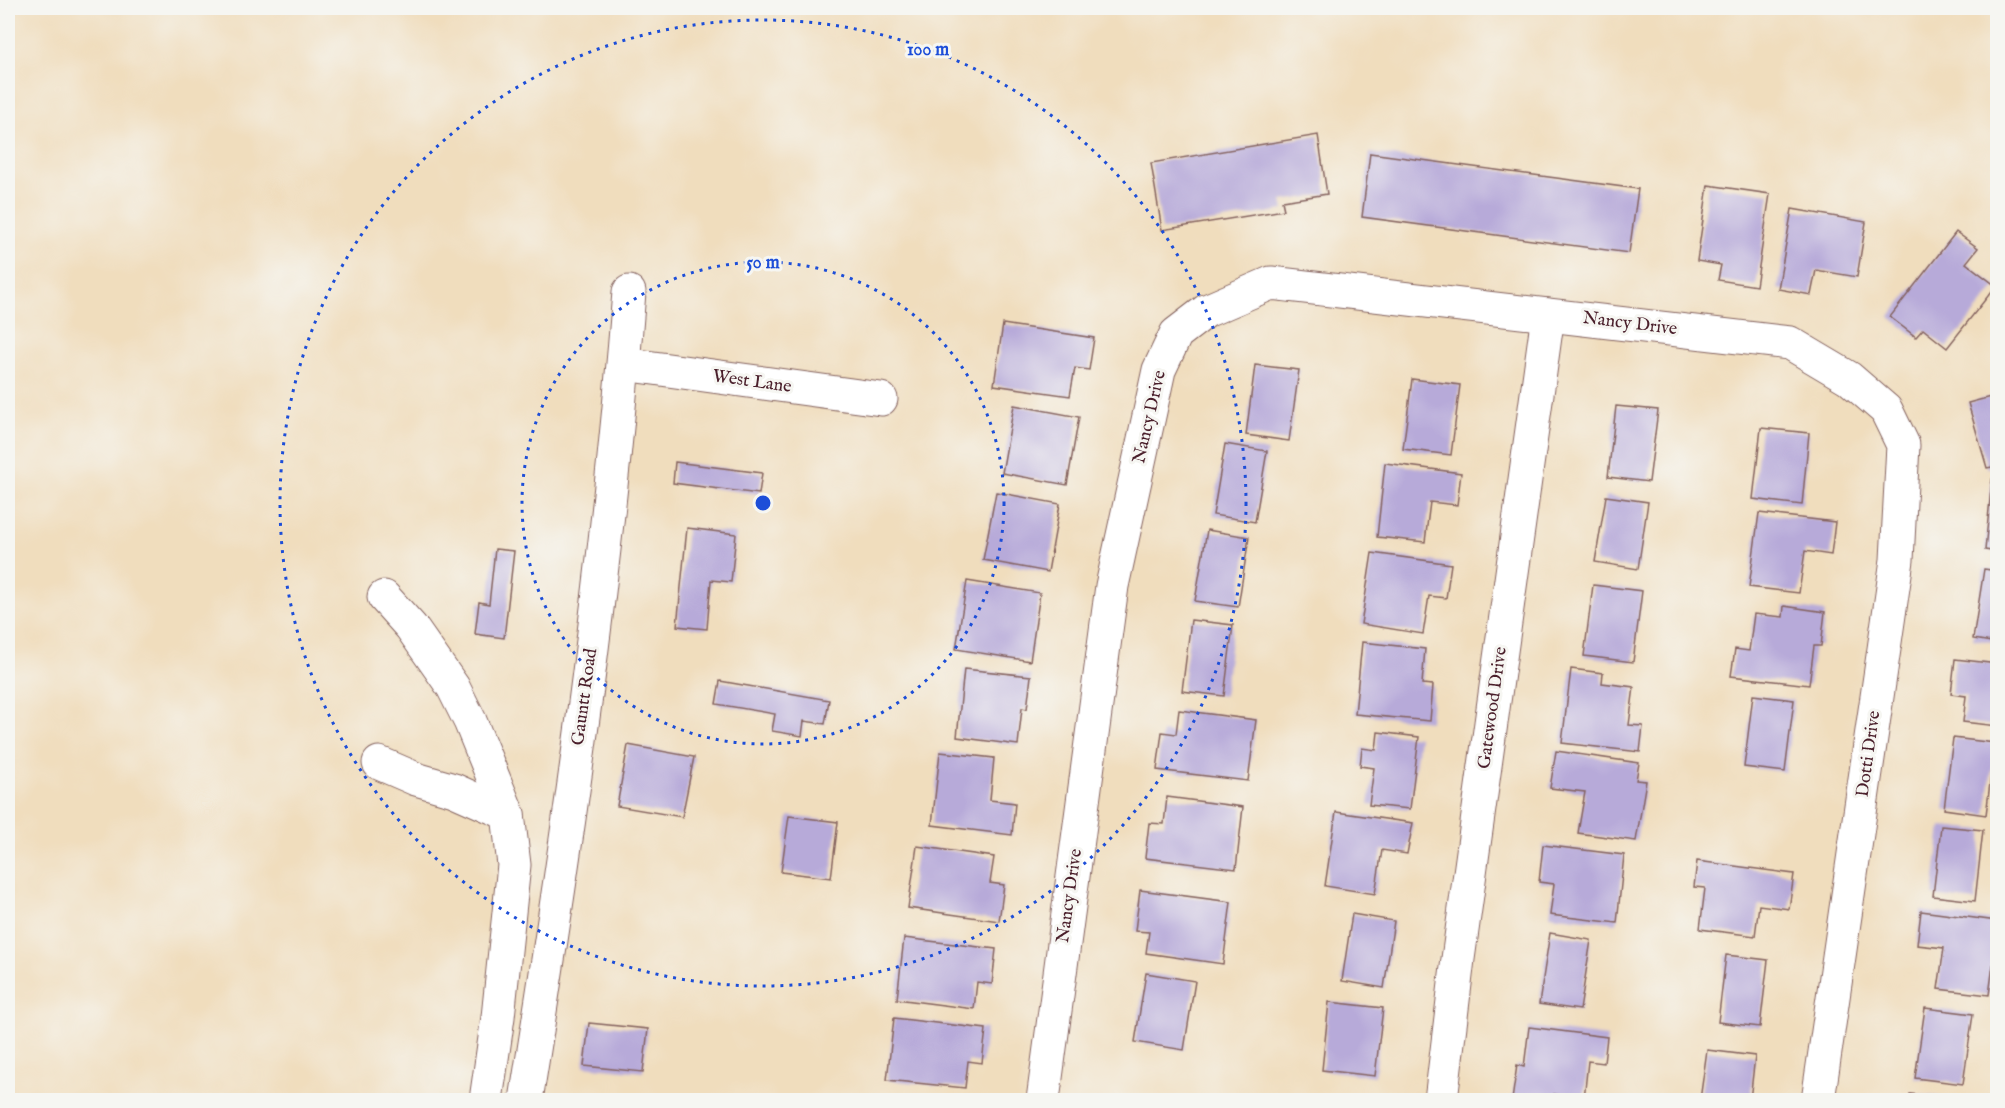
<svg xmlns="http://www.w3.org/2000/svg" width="2005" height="1108" font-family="'IM FELL English',serif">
<rect width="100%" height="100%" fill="#f6f6f2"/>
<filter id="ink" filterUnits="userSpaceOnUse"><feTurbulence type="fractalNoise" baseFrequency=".0167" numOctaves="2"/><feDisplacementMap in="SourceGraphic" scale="12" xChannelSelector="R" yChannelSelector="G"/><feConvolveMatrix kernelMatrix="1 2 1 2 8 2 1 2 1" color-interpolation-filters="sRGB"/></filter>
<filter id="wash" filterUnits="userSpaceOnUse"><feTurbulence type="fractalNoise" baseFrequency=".008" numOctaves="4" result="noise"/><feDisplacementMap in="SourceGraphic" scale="24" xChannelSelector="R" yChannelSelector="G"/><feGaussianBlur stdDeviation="1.35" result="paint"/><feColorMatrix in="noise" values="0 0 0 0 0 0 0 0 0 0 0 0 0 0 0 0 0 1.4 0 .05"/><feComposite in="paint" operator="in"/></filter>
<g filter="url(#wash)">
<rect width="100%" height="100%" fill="#f0ddbd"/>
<g id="blocks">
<g fill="#b7aad9">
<path d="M1318,135L1327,194L1282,201L1284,210L1162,230L1151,163Z"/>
<path d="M1370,153L1638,189L1629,253L1362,217Z"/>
<path d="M1708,185L1770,194L1756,286L1718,280L1721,265L1697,261Z"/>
<path d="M1792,209L1866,222L1857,277L1816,270L1811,295L1778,289Z"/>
<path d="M1956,232L1978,248L1966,263L1996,286L1947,348L1923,329L1916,337L1890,317Z"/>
<path d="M1003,324L1094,338L1089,370L1075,368L1070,396L994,385Z"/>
<path d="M1255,365L1299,370L1289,441L1246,435Z"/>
<path d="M1412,379L1460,385L1451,455L1403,449Z"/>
<path d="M1998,395V466L1987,468L1968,403Z"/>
<path d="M1014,405L1079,417L1067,485L1002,473Z"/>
<path d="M1616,406L1658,410L1649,482L1608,477Z"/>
<path d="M1761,428L1809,433L1802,505L1753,499Z"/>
<path d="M1225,444L1267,451L1255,522L1213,515Z"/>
<path d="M675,462L762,473L759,494L673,483Z"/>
<path d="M1385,463L1461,473L1457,505L1430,502L1425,542L1377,537Z"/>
<path d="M1992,479H1998V552L1985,550Z"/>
<path d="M996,492L1060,504L1048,572L983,560Z"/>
<path d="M1606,496L1648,502L1638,569L1595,562Z"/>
<path d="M1759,513L1835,522L1831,555L1805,551L1799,593L1749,587Z"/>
<path d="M687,528L736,534L731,582L711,580L707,629L677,626Z"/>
<path d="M1207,530L1249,537L1238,607L1195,601Z"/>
<path d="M495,549L514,551L504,638L475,634L479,602L489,604Z"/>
<path d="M1372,553L1451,564L1446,598L1429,596L1423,634L1361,624Z"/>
<path d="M1984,569L1998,571V643L1973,639Z"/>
<path d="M967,581L1040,593L1030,661L956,649Z"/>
<path d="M1593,585L1642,591L1633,662L1584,656Z"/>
<path d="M1784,606L1825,612L1821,646H1814L1809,685L1731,676L1735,649L1749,651L1754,614L1783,617Z"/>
<path d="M1191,620L1233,625L1224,696L1182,691Z"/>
<path d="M1362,642L1425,649L1422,684L1433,685L1430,721L1355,714Z"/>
<path d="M1955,659L1998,664V726L1963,722L1966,696L1951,694Z"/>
<path d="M964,669L1031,676L1027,709L1022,708L1018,745L957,737Z"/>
<path d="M1571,669L1603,673L1602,683L1634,687L1629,725L1643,726L1640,752L1562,743Z"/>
<path d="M720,681L829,700L825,724L804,721L802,736L772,731L775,714L716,704Z"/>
<path d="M1753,695L1794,700L1785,772L1744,767Z"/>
<path d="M1179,710L1256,720L1248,781L1157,770L1162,732L1176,734Z"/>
<path d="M1378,732L1419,737L1410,809L1369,805L1374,768L1360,766L1362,748L1376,750Z"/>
<path d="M1953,738L1995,743L1986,815L1944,809Z"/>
<path d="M628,745L694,757L682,817L617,806Z"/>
<path d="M1556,751L1639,763L1636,780L1646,781L1636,841L1578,833L1585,792L1550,788Z"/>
<path d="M940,752L994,758L990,800L1015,803L1012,835L932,825Z"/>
<path d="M1167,797L1243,807L1236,869L1145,858L1149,823L1164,824Z"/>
<path d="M1336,812L1413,823L1407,854L1382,850L1375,894L1325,886Z"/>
<path d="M789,816L838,822L831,878L781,872Z"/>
<path d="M1941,826L1983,830L1975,901L1933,896Z"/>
<path d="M1543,845L1624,855L1617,923L1550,915L1554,884L1539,882Z"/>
<path d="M917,846L994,857L990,883L1004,885L999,921L908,908Z"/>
<path d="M1697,861L1794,874L1789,909L1759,905L1755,936L1700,929L1705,888L1694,887Z"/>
<path d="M1140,890L1231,902L1223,964L1146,953L1149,932L1135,931Z"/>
<path d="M1921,911L1997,921L1996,935H1998V966L1993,965L1989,995L1938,989L1944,948L1917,945Z"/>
<path d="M1352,914L1394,921L1384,988L1342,981Z"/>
<path d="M1550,933L1591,940L1580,1010L1539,1004Z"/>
<path d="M904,938L996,949L992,984L977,982L974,1009L897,999Z"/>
<path d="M1726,955L1768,960L1760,1027L1718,1022Z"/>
<path d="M1146,973L1195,981L1184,1050L1135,1042Z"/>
<path d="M1329,1002L1383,1008L1375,1076L1322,1070Z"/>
<path d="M1925,1008L1973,1014L1963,1084L1915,1078Z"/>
<path d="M894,1018L986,1029L982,1063L968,1061L965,1088L887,1080Z"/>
<path d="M589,1023L648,1029L643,1072L584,1066Z"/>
<path d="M1529,1027L1607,1037L1604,1063L1588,1061L1584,1099L1554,1094L1553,1100H1512L1517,1065L1524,1067Z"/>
<path d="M1707,1050L1755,1056L1750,1100H1700Z"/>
<path d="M1910,1094L1959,1099V1100H1910Z"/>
</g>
</g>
</g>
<g filter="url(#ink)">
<use href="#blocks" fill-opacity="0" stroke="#84625e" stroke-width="1.5"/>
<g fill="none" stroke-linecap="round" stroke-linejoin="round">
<g stroke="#84625e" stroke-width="35">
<g id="street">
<path d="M624,364L881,399"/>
<path d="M384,597L411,627L453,687L470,721L508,814L514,865L498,1017L486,1100"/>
<path d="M379,763L416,779L454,790L508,814"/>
<path d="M526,1100C569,832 608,563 629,292"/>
<path d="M1043,1100L1112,586L1159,370L1176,334L1206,311L1271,283L1790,343L1849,378L1886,410L1903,445L1897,560L1818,1100"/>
<path d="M1441,1100L1458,959L1548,315"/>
</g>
</g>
<use href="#street" stroke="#fff" stroke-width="33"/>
</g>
</g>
<g fill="none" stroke="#1d4ed8" stroke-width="3" stroke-dasharray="3 6">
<circle cx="763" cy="503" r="241"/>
<circle cx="763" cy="503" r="483"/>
</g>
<g text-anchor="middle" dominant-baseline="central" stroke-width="6" stroke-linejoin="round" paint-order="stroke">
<g font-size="18" fill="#4a1f2b" stroke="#f6f6f2">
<text transform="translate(1630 324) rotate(7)">Nancy Drive</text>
<text transform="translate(752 382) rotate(8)">West Lane</text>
<text transform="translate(1150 417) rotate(-77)">Nancy Drive</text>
<text transform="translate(585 697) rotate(-82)">Gauntt Road</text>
<text transform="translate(1493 708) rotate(-82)">Gatewood Drive</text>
<text transform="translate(1869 754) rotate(-82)">Dotti Drive</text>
<text transform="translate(1070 896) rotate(-82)">Nancy Drive</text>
</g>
</g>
<circle cx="763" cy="503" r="9" fill="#1d4ed8" stroke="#f6f6f2" stroke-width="3"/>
<g font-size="18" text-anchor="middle" font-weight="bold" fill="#1d4ed8" stroke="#f6f6f2" stroke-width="6" stroke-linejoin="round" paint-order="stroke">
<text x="928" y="55">100 m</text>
<text x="763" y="268">50 m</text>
</g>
<rect width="2005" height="1108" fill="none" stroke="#f6f6f2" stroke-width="30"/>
</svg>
